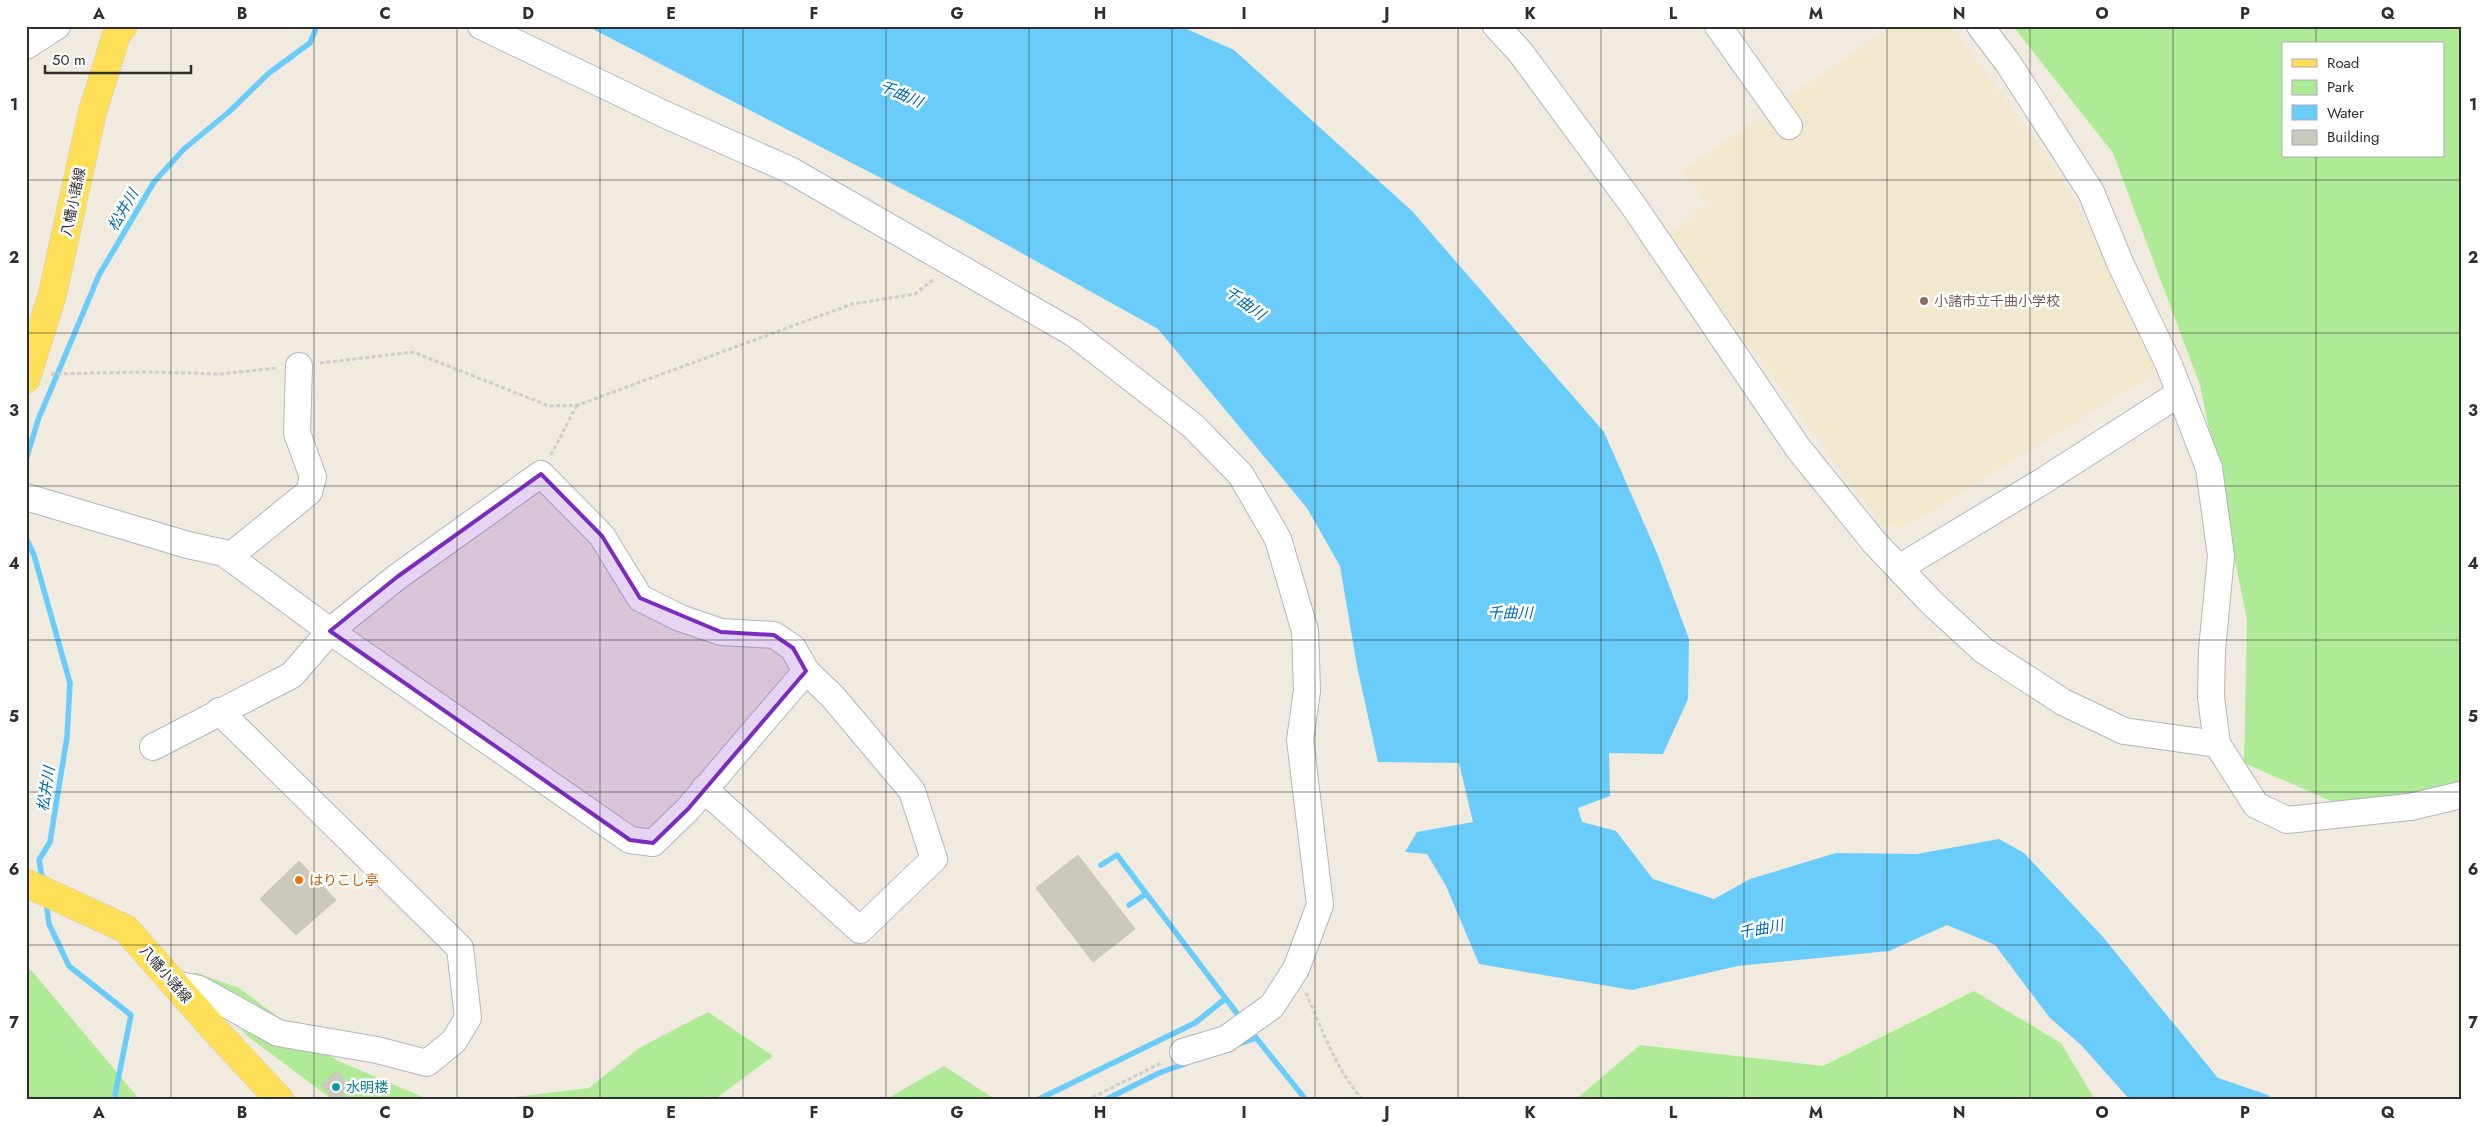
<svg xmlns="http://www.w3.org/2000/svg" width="2487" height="1126" font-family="Jost,'Noto Sans JP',sans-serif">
<rect width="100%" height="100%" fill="#f0eadf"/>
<path fill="#f2e8ce" d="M1891,26H1951L2054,165L2169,365L1904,528L1881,524L1668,237L1707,202L1682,170Z"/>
<g fill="#afeb97" fill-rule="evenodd">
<path d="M2013,26H2461V792L2379,822L2244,763L2247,620L2200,385L2113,153ZM2283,44H2443V156H2283Z"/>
<path d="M26,964L140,1100H26Z"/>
<path d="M194,972L239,988L336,1060L430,1100H333L246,1035Z"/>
<path d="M1974,991L2061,1043L2095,1100H1575L1640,1045L1823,1066Z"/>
<path d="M708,1012L773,1056L714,1100H489L589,1088L639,1048Z"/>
<path d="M944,1066L996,1100H885Z"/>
</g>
<path fill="#6accfa" d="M587,26H1180L1234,50L1412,211L1604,432L1657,553L1689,639L1688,699L1663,754L1609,753L1610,796L1578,808L1582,822L1616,831L1653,879L1714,899L1750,879L1836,853L1917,854L1999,839L2024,853L2103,937L2218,1078L2268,1095L2273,1100H2130L2082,1046L2049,1017L1995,945L1947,925L1889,951L1738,966L1632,990L1479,964L1446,886L1427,854L1405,852L1417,832L1473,822L1459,763L1378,762L1357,666L1340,566L1307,508L1158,329L964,221Z"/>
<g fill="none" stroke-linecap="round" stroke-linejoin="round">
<g stroke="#6accfa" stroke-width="5.5">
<path d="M26,460L38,420L99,275L154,182L184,149L230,111L269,73L310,43L317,26"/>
<path d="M26,538L34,555L70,683L67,737L50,842L39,860L43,882"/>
<path d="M1101,865L1117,855L1242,1020"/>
<path d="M46,901L49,924L69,966L131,1015L115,1095L117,1100"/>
<path d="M1129,905L1146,894"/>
<path d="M1249,1029L1306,1100"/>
<path d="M1236,1045L1256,1038"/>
<path d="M1037,1100L1195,1023L1225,999"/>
<path d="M1105,1100L1159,1073L1187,1063"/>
</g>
</g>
<g fill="#cbc8bd" stroke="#ccc6b8">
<path d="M1078,855L1135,929L1093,962L1036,888Z"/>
<path d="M299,861L336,900L296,935L260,899Z"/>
<path d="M337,1071L350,1089L334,1100L321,1085Z"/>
</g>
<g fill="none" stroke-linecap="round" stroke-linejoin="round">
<g stroke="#b3b5c2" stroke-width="28">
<g id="minor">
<path d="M481,26L668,116L790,170L1073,333L1193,426L1241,475L1278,539L1305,631L1307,691L1300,740L1320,905L1296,969L1272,1006L1226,1039L1183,1052"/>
<path d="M1496,26L1521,53L1635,208L1798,448L1874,542L1932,603L1983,650L2063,702L2124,731L2217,744"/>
<path d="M1718,26L1789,126"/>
<path d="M1980,26L2008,63L2091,192L2121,265L2169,365L2209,468L2221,556L2212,650L2211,697L2217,744L2256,805L2287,820L2410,807L2461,795"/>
<path d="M26,46L57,26"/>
<path d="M26,497L188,545L224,553L330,631L630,840L653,843L688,809L806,671"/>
<path d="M229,557L309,492L313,477L297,433L299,366"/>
<path d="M1899,568L2043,481L2180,393"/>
<path d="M153,747L292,675L330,631L397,577L541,474L602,536L640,598L680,618L721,632L774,635L793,648L806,671L833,697L912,791L934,859L860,930L704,789"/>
<path d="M175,984L199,989L278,1033L377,1050L427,1063L454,1041L468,1018L460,948L219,711"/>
</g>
</g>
<g stroke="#cdcdcd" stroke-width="29">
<g id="major">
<path d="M26,379L52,296L92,114L116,36L123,26"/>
<path d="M26,883L126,929L214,1029L280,1100"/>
</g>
</g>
<g stroke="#cdcdcd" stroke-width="3" stroke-dasharray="4 2.5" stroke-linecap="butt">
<path d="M320,363L413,352L549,406L578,405L852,304L915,294L934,279"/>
<path d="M51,374L148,372L221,374L277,368"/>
<path d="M551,455L577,405"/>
<path d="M1306,993C1322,1029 1336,1070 1363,1100"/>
<path d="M1087,1100L1163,1062"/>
</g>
<use href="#minor" stroke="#fff" stroke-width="26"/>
<use href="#major" stroke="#fedf57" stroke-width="28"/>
</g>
<path fill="#7b2cbf" fill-opacity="0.2" stroke="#7b2cbf" stroke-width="4" stroke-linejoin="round" d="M541,474L602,536L640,598L721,632L774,635L793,648L806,671L688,809L653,843L630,840L330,631L397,577Z"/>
<path fill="none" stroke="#2e2e2e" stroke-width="1" stroke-opacity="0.55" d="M171,26V1100M314,26V1100M457,26V1100M600,26V1100M743,26V1100M886,26V1100M1029,26V1100M1172,26V1100M1315,26V1100M1458,26V1100M1601,26V1100M1744,26V1100M1887,26V1100M2030,26V1100M2173,26V1100M2316,26V44M2316,156V1100M26,180H2461M26,333H2461M26,486H2461M26,640H2461M26,792H2461M26,945H2461"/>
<circle fill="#8d6e63" stroke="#fff" stroke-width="2" cx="1924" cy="301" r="5"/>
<circle fill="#e8710a" stroke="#fff" stroke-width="2" cx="299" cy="880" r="5"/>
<circle fill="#0f9aa8" stroke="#fff" stroke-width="2" cx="336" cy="1087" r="5"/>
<g text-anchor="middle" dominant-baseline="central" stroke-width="5" stroke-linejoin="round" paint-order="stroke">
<g font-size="14" fill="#2e2e2e" stroke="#fff">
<text transform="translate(73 202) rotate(-78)">八幡小諸線</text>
<text transform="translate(166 974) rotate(49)">八幡小諸線</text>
</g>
<g font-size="14" fill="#785e54" stroke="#fff" text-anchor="start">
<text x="1934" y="301">小諸市立千曲小学校</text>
</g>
<g font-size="14" fill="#c56008" stroke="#fff" text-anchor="start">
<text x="309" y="880">はりこし亭</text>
</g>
<g font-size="14" fill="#0d838f" stroke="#fff" text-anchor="start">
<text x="346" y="1087">水明楼</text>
</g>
<g font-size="15" font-style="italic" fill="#016aae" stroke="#fff">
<text transform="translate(901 94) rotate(24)">千曲川</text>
<text transform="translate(123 210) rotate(-60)">松井川</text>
<text transform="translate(1245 303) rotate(36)">千曲川</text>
<text x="1510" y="613">千曲川</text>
<text transform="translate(46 789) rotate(-81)">松井川</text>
<text transform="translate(1761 929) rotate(-10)">千曲川</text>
</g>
</g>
<rect width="2487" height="1126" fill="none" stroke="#ffffff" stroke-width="55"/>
<rect x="2282" y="42" width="162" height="115" fill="#ffffff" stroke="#ababab"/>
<rect x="2292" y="59" width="25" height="8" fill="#fedf57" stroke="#ababab"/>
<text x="2327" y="68" font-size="15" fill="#2e2e2e">Road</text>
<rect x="2292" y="80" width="25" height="15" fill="#afeb97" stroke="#ababab"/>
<text x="2327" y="92" font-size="15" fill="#2e2e2e">Park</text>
<rect x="2292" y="105" width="25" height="15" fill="#6accfa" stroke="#ababab"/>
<text x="2327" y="118" font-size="15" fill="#2e2e2e">Water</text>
<rect x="2292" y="130" width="25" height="15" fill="#cbc8bd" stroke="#ababab"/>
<text x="2327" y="142" font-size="15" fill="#2e2e2e">Building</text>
<path d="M45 65v8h146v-8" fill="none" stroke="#2e2e2e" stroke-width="2.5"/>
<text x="52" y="65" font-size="15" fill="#2e2e2e" stroke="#ffffff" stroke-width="4" paint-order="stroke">50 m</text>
<rect x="28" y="28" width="2432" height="1070" fill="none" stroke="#2e2e2e" stroke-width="2"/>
<g font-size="16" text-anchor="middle" font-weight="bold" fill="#2e2e2e">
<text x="99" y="19">A</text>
<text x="242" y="19">B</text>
<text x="385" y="19">C</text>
<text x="528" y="19">D</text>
<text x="671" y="19">E</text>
<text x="814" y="19">F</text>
<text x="957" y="19">G</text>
<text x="1100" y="19">H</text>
<text x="1244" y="19">I</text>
<text x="1387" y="19">J</text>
<text x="1530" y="19">K</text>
<text x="1673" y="19">L</text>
<text x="1816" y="19">M</text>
<text x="1959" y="19">N</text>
<text x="2102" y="19">O</text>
<text x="2245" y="19">P</text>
<text x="2388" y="19">Q</text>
<text x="14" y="110">1</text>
<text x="2473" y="110">1</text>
<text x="14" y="263">2</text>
<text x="2473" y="263">2</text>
<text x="14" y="416">3</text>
<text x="2473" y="416">3</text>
<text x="14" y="569">4</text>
<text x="2473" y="569">4</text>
<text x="14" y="722">5</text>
<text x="2473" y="722">5</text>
<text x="14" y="875">6</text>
<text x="2473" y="875">6</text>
<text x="14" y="1028">7</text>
<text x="2473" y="1028">7</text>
<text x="99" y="1118">A</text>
<text x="242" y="1118">B</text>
<text x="385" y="1118">C</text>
<text x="528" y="1118">D</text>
<text x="671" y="1118">E</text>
<text x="814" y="1118">F</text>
<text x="957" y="1118">G</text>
<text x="1100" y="1118">H</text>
<text x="1244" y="1118">I</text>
<text x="1387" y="1118">J</text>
<text x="1530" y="1118">K</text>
<text x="1673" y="1118">L</text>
<text x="1816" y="1118">M</text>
<text x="1959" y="1118">N</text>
<text x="2102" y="1118">O</text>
<text x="2245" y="1118">P</text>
<text x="2388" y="1118">Q</text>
</g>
</svg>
